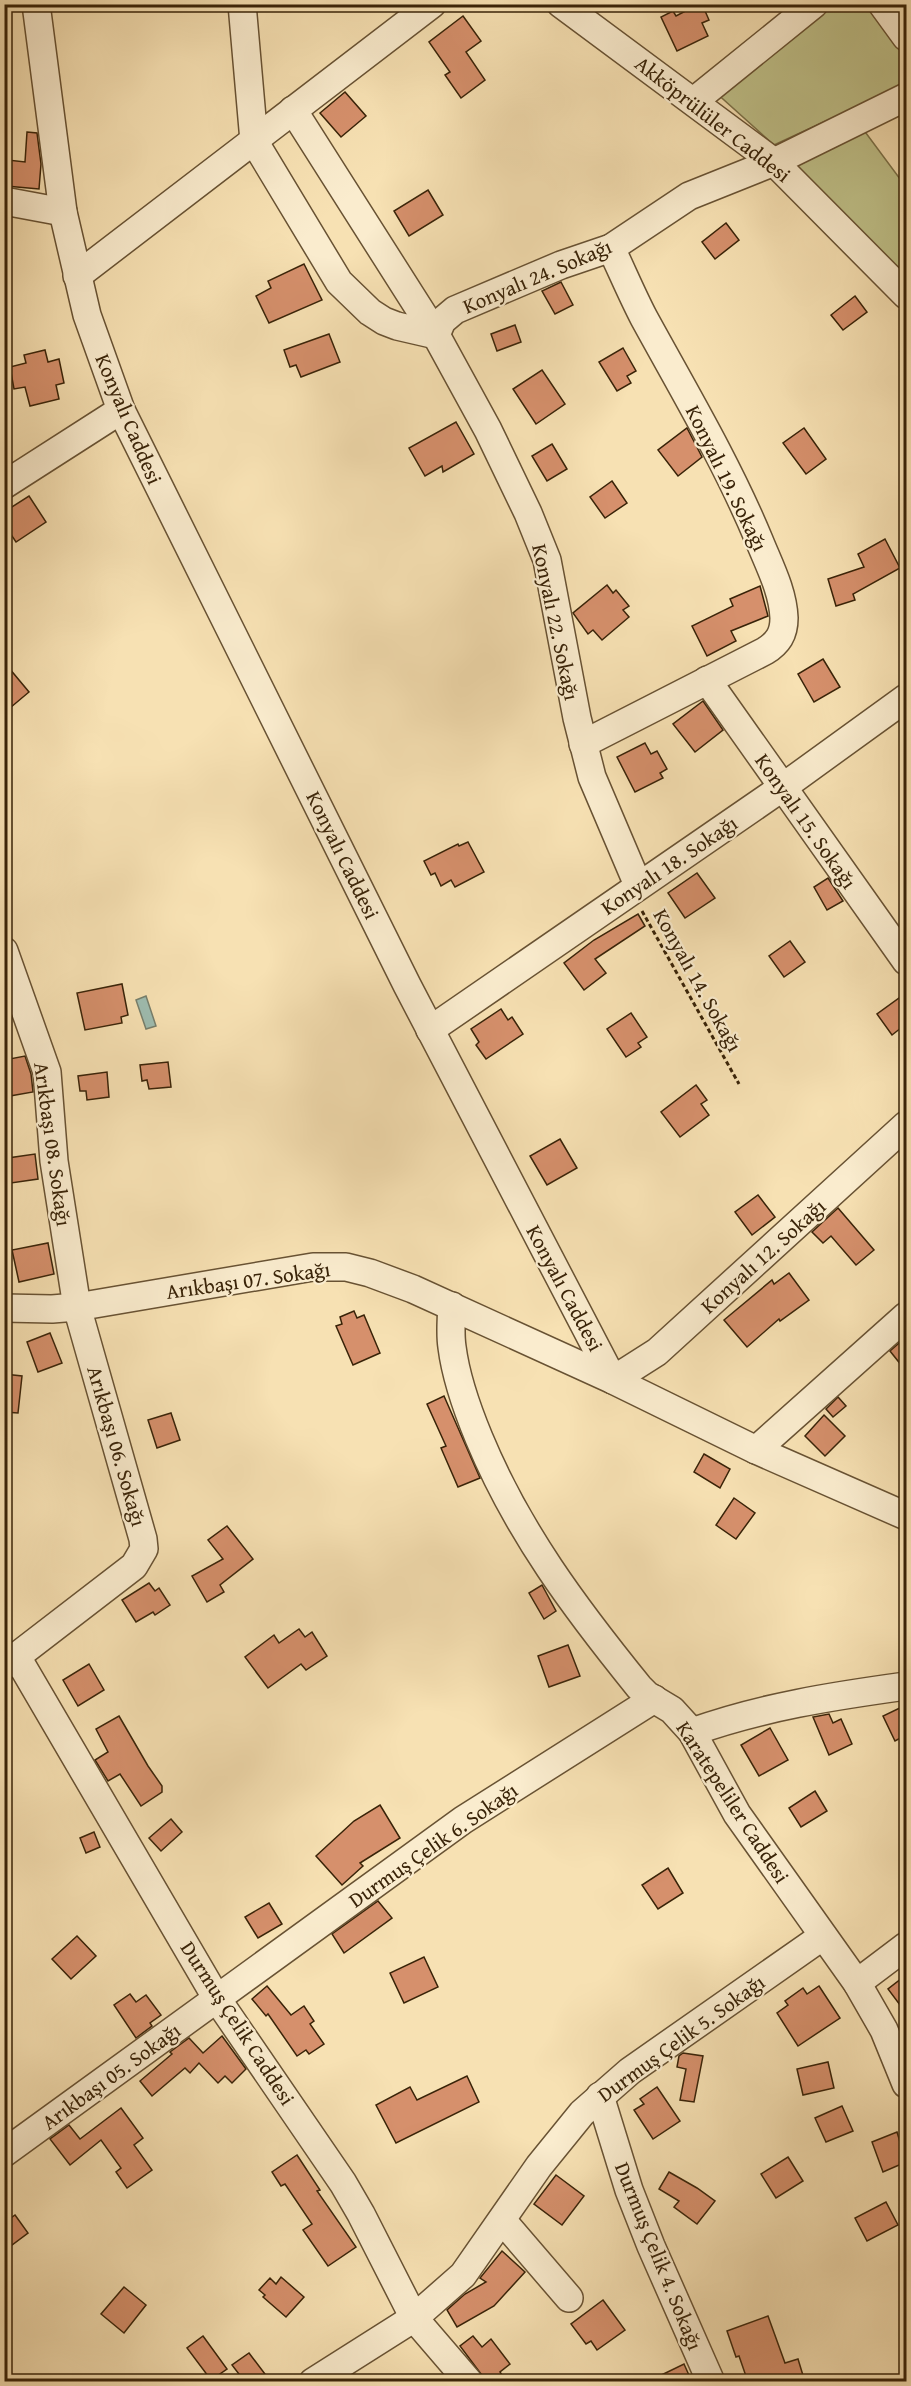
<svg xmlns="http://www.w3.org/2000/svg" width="911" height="2386" font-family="'Gentium Book Plus',serif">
<rect width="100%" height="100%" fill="#f7e1b3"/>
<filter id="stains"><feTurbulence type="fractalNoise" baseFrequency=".00333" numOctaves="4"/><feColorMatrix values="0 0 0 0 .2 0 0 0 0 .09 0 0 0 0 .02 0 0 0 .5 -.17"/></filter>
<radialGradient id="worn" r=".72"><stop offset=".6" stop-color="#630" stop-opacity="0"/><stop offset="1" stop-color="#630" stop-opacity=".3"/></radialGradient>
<g fill="#c0c28a" stroke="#7c7249" stroke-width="1.5">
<path d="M828,5H869L906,55V84L774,145L713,90Z"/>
<path d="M860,125L906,187V281L794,164Z"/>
</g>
<path fill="#9ebdb1" stroke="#767f6d" stroke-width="1.5" d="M146,996L156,1026L146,1029L136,1000Z"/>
<g fill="#d6906c" stroke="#392308" stroke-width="1.5">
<path d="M699,4H702L709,20L702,23L708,36L677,51L661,17L673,11L676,16Z"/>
<path d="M463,16L481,41L466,52L485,80L461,98L445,75L450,72L429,42Z"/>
<path d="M345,92L366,116L341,137L320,113Z"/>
<path d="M27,132L37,133L41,164L39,189L6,186L8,160L25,162Z"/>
<path d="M428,190L443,215L409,236L394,211Z"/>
<path d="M726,223L739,240L715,259L702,242Z"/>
<path d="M304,264L322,300L269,323L256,296L271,288L268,281Z"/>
<path d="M561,282L573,305L555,314L542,291Z"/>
<path d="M855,296L867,312L843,330L831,315Z"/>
<path d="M515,325L521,342L497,351L491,334Z"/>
<path d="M329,334L340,362L301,377L296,365L290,367L284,350Z"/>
<path d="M623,348L636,371L627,376L631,383L617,391L599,362Z"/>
<path d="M45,350L48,362L59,359L64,383L56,385L59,399L30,406L25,387L14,389L10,367L26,363L24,355Z"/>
<path d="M542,370L565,404L536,424L513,389Z"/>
<path d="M456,422L474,454L443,472L442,466L425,476L409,448Z"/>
<path d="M687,428L702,457L678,476L658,450Z"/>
<path d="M804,428L826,459L806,474L783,443Z"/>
<path d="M552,444L567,469L547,481L532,456Z"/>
<path d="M612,481L627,503L605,518L590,497Z"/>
<path d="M29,496L46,522L16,542L4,524V512Z"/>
<path d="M885,539L900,568L853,594L855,600L836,606L828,579L864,567L858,554Z"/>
<path d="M607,585L613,593L616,590L629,606L623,610L629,617L602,640L593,630L588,634L573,613Z"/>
<path d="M760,586L768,616L731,631L736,641L707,656L692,626L733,606L730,599Z"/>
<path d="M823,659L840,687L814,702L798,674Z"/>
<path d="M4,662L29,692L4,713Z"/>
<path d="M703,701L723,730L695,752L673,724Z"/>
<path d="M645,743L651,754L657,751L667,769L660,773L663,778L635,792L617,757Z"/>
<path d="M468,842L484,872L455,887L451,880L441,886L435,873L431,875L424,861L458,844L459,846Z"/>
<path d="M697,873L715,898L685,918L668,893Z"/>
<path d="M828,878L843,901L827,910L814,887Z"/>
<path d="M638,914L645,926L595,959L606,973L584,990L564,963L594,940Z"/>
<path d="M790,941L805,962L784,977L769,956Z"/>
<path d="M122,984L128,1015L121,1017L122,1023L85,1030L77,993Z"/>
<path d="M906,993V1024L892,1035L877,1014Z"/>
<path d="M501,1009L508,1020L512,1017L523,1034L486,1059L476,1045L479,1042L471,1029Z"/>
<path d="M631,1013L647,1037L638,1043L641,1047L626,1057L607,1029Z"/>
<path d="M25,1056L31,1074L33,1092L4,1097V1060Z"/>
<path d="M168,1062L171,1087L149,1089L147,1080L142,1081L140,1065Z"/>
<path d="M107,1072L109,1097L87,1100L86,1091H80L78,1076Z"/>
<path d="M696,1085L707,1100L701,1104L709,1115L680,1137L661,1112Z"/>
<path d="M560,1139L577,1168L547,1185L530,1156Z"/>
<path d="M35,1154L38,1179L11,1183L8,1158Z"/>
<path d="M758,1195L775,1217L752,1235L735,1212Z"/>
<path d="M838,1208L874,1250L856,1265L831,1236L823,1243L812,1232Z"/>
<path d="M48,1243L54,1274L19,1282L12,1250Z"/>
<path d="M789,1273L809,1300L780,1321L779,1319L747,1347L724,1320L772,1280L774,1284Z"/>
<path d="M354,1311L357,1318L364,1315L380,1353L353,1365L336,1326L342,1324L340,1317Z"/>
<path d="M50,1333L62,1363L38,1372L27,1342Z"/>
<path d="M906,1337V1371L890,1351Z"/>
<path d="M4,1374L22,1376L18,1413L4,1412Z"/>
<path d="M444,1396L480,1478L458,1487L441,1448L446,1446L427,1404Z"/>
<path d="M838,1397L846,1406L833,1417L826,1409Z"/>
<path d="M171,1413L180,1440L157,1448L148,1420Z"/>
<path d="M824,1415L845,1436L825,1456L805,1436Z"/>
<path d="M704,1454L730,1469L720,1488L694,1472Z"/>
<path d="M734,1498L755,1513L736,1539L716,1525Z"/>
<path d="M227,1526L253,1559L220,1585L224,1592L207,1602L192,1576L223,1559L208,1540Z"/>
<path d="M149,1583L155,1591L159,1588L170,1605L155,1615L153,1612L136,1622L122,1600Z"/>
<path d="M542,1585L556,1611L544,1619L529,1593Z"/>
<path d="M299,1629L305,1637L312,1632L327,1656L306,1670L301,1664L268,1688L245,1657L274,1635L279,1643Z"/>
<path d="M568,1645L580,1676L549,1687L538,1656Z"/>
<path d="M89,1664L104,1690L78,1706L63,1680Z"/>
<path d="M906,1705V1735L895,1741L883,1716Z"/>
<path d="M829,1714L833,1723L841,1719L852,1744L829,1755L813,1717Z"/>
<path d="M119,1716L148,1766L162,1786V1792L141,1806L120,1774L108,1781L95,1760L108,1752L96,1729Z"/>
<path d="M770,1728L788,1760L759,1776L741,1745Z"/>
<path d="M815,1791L827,1811L801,1827L789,1808Z"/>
<path d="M380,1805L400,1838L360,1863L363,1866L342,1885L316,1856L354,1821Z"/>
<path d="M171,1819L182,1832L161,1851L149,1838Z"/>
<path d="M94,1832L100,1847L86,1853L80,1838Z"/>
<path d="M668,1868L683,1893L658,1909L642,1885Z"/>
<path d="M378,1901L392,1918L344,1953L332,1934Z"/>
<path d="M269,1903L282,1924L258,1938L245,1917Z"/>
<path d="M77,1936L96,1956L71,1979L52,1959Z"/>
<path d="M424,1957L438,1987L404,2003L390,1973Z"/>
<path d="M906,1975V2013L888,1989Z"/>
<path d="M267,1986L291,2015L304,2006L314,2021L310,2024L324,2044L309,2054L306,2050L297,2056L268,2014L266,2016L252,1999Z"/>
<path d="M819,1986L840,2018L798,2046L777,2013L788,2005L785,2001L803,1988L807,1994Z"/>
<path d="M130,1994L136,2002L146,1995L161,2015L150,2023L152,2026L136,2038L114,2005Z"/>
<path d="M222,2036L246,2069L232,2083L225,2076L218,2083L199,2063L190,2073L185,2068L152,2096L140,2081L172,2054L170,2052L189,2038L203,2053Z"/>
<path d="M683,2053L703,2056L694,2102L680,2100L686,2069L677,2067L679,2056Z"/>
<path d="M828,2062L834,2088L803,2095L797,2069Z"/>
<path d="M467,2076L479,2102L396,2143L376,2105L410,2087L417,2100Z"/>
<path d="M657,2087L680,2121L653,2139L634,2110L644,2104L640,2099Z"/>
<path d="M842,2106L853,2131L826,2142L815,2118Z"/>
<path d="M121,2108L143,2138L134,2145L152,2170L127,2188L116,2172L121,2168L101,2140L70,2165L50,2139L69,2125L80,2139Z"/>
<path d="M897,2132L906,2162L883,2172L872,2142Z"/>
<path d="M297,2155L320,2190L317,2191L356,2247L328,2266L303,2230L312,2224L285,2184L281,2186L272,2172Z"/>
<path d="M788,2157L803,2181L776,2198L761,2174Z"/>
<path d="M669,2172L697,2188L715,2201L697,2224L674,2207L679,2201L659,2189Z"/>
<path d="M556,2175L584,2196L562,2225L534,2204Z"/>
<path d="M886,2202L898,2225L867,2241L855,2218Z"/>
<path d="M15,2215L28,2233L4,2251V2223Z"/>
<path d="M502,2251L525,2272L494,2306L457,2327L447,2310L465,2294L486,2282L480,2278Z"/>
<path d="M281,2277L304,2297L286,2317L263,2297L265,2295L259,2290L270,2278L276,2284Z"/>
<path d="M124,2287L146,2305L124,2333L101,2314Z"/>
<path d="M603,2300L625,2330L597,2350L591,2341L586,2344L571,2324Z"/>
<path d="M768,2316L785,2363L798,2359L805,2382H748L739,2356L736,2357L727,2331Z"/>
<path d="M203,2336L227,2369L211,2380L187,2348Z"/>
<path d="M473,2336L482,2347L491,2339L510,2364L500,2372L502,2375L493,2382H487L460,2346Z"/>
<path d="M249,2353L271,2382H245L232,2365Z"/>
<path d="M684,2364L692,2382H647Z"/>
</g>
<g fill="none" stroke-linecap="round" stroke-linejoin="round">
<g stroke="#685233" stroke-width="30">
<g id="minor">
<path d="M36,4L63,212L87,315L121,410L407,985L613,1380L756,1450L906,1516"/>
<path d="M242,4L254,141L339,282L370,312L384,321L397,326L436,335"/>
<path d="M561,4L774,162L906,295"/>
<path d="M882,4L906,37"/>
<path d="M694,101L814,4"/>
<path d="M293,110L436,335L488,430L528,513L547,560L577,718L592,777L638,885"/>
<path d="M4,201L63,212"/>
<path d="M77,276L432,4"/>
<path d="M436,335L442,321L455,310L561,265L611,248L689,196L774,162L906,97"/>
<path d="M4,485L121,410"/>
<path d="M707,680L906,961"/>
<path d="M583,744L765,651C778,643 784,634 784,618C783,591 769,565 759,540C727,463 684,391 644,318C632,295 622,271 611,248"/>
<path d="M4,951L47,1072L54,1161L77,1307L143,1539L144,1549L134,1566L4,1666"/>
<path d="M430,1030L783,787L906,698"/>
<path d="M452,1306C451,1320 450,1334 452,1347C456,1379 467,1409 479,1438C518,1532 575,1608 639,1687L647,1695L672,1710L692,1732L737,1814L857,1983L884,2030L906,2084"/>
<path d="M4,1308L52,1309L77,1307L313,1267H346L370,1273L413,1289L613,1380L657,1352L906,1125"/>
<path d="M756,1450L906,1316"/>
<path d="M17,1657L217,1999L343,2183L361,2214L414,2318L469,2382"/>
<path d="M692,1732C762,1707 833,1696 906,1686"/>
<path d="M857,1983L906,1946"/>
<path d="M600,2096L629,2190L651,2246L711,2382"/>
<path d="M4,2153L463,1820L654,1699"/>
<path d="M502,2220L569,2298"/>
<path d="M313,2382L414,2318L463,2275L539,2166L582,2113L630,2071L823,1936"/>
</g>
</g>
<path stroke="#392308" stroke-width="3" stroke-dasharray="4.5 3" stroke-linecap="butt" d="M642,911L739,1084"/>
<use href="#minor" stroke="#faecce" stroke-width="27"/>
</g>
<g text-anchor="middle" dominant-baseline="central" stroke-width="4.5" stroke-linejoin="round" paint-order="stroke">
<g font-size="21" fill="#392308" stroke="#faecce">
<text transform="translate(713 119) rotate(38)">Akköprülüler Caddesi</text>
<text transform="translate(537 276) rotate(-23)">Konyalı 24. Sokağı</text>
<text transform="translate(129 419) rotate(67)">Konyalı Caddesi</text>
<text transform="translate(727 478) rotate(64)">Konyalı 19. Sokağı</text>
<text transform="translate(556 622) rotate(78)">Konyalı 22. Sokağı</text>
<text transform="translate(806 821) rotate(55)">Konyalı 15. Sokağı</text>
<text transform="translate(343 855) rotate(64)">Konyalı Caddesi</text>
<text transform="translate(669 865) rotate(-34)">Konyalı 18. Sokağı</text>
<text transform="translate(698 980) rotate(61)">Konyalı 14. Sokağı</text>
<text transform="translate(53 1144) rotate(82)">Arıkbaşı 08. Sokağı</text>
<text transform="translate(763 1256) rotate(-42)">Konyalı 12. Sokağı</text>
<text transform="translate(248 1280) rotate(-8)">Arıkbaşı 07. Sokağı</text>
<text transform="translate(565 1288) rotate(62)">Konyalı Caddesi</text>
<text transform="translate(117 1446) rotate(74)">Arıkbaşı 06. Sokağı</text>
<text transform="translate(733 1802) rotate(57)">Karatepeliler Caddesi</text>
<text transform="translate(433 1845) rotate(-35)">Durmuş Çelik 6. Sokağı</text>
<text transform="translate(238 2023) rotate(57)">Durmuş Çelik Caddesi</text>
<text transform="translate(681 2038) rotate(-36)">Durmuş Çelik 5. Sokağı</text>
<text transform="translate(111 2076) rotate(-36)">Arıkbaşı 05. Sokağı</text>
<text transform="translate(659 2256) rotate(68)">Durmuş Çelik 4. Sokağı</text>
</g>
</g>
<rect width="911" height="2386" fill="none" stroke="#f7e1b3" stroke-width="24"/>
<rect x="6" y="6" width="899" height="2374" fill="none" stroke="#392308" stroke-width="3"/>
<rect x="12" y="12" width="887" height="2362" fill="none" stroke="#392308" stroke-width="1.5"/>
<rect width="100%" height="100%" filter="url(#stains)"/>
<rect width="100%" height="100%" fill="url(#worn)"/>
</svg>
